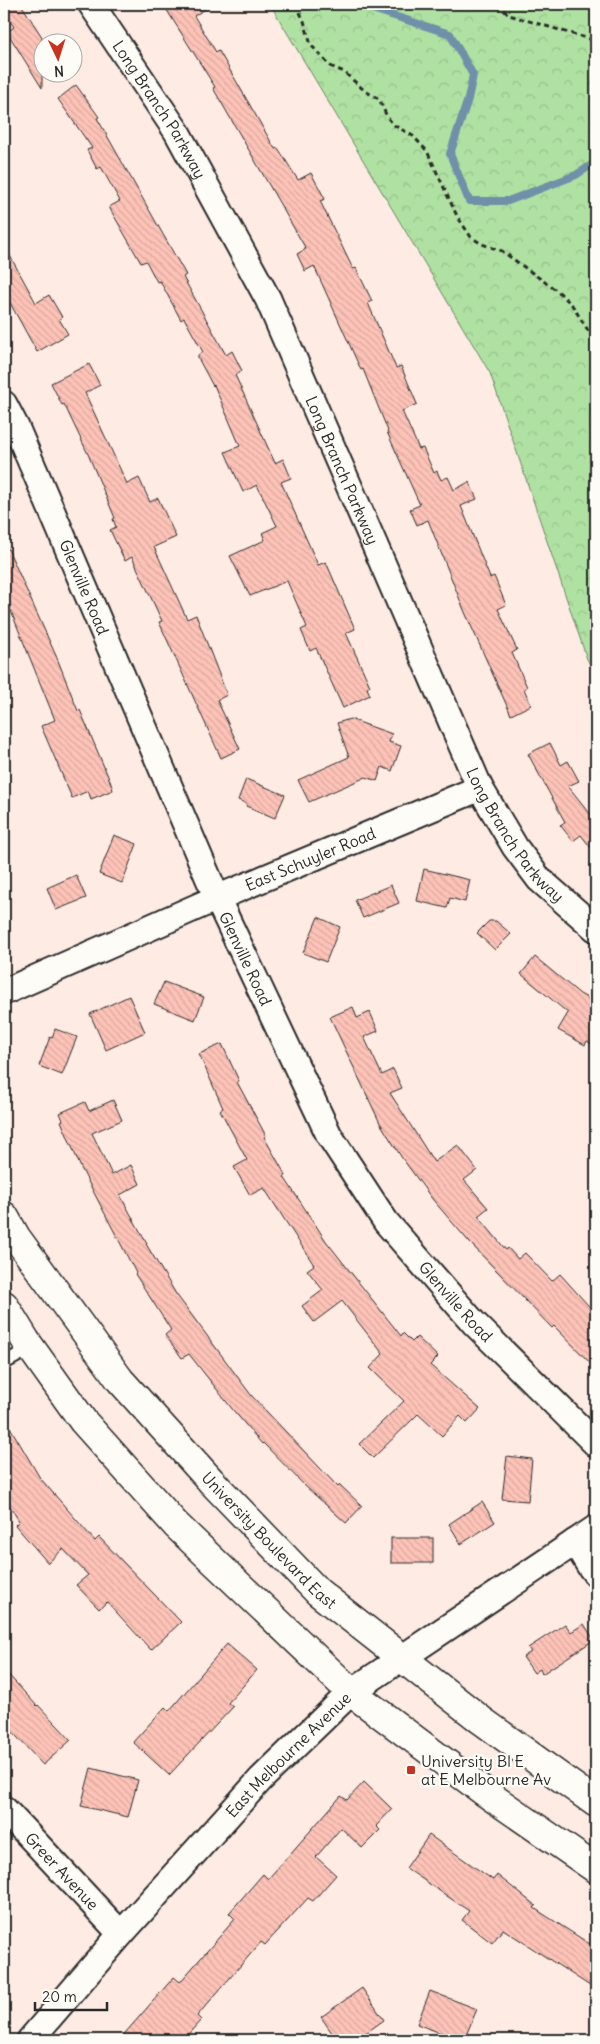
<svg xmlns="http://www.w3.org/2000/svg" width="600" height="2044" font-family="Delius,sans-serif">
<defs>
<pattern id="forest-crowns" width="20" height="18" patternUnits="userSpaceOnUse" patternTransform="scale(1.25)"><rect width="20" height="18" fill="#afe1a2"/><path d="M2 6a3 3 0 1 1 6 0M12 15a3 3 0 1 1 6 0" fill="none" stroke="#97c18c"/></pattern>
<pattern id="building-back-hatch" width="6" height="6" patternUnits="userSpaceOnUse" patternTransform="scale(1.25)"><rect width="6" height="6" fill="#fec3b8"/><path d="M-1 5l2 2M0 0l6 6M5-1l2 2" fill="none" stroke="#daa89e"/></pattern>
</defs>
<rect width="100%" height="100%" fill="#fdebe4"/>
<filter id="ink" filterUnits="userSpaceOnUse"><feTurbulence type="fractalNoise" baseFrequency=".02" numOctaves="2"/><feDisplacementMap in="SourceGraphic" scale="10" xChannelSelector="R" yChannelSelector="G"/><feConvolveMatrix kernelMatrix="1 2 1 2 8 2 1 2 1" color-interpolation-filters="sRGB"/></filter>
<g filter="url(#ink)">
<path fill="url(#forest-crowns)" stroke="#6d8666" d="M270,4H596V675L587,659L490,373Z"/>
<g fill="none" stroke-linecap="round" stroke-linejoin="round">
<path stroke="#7090a9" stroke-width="8" d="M357,4L450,34L473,75L468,99L450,154L469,201H508L576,175L596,162"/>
</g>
<g fill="url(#building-back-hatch)" stroke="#2b2b2b">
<path d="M4,4H21L42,37V88L7,32L14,27L4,12Z"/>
<path d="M163,4H213L194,16L216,52L219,51L275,149L278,148L298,180L311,173L325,199L320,201L353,269L356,268L372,301L368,303L396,368L401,366L417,404L402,411L419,449L423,448L434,473L437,471L441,480L448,477L454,490L469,482L477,499L461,506L490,578L494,576L506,605L498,609L517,650L512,653L527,687L524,689L531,705L511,715L464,610L428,520L417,525L410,509L420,505L387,432L388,431L363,369L361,370L314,266L305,271L297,254L306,249L213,88L215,87Z"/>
<path d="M76,85L99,117L97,118L186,275L183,277L226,355L232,351L242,371L235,375L275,463L283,459L291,478L281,482L318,565L326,562L355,629L346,633L370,686L367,688L370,695L343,708L316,648L310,651L301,630L307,627L287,581L250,596L230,556L265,540L262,533L277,526L257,485L243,492L225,452L240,446L214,385L213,386L198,358V355L203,352L184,318L181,320L160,281L157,282L146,261L141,263L109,207L120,201L101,167L97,169L87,150L92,148L58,99Z"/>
<path d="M4,245L36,303L49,295L62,317L59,319L68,334L37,352L4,292Z"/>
<path d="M89,364L100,385L85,393L127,484L139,478L150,502L158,498L176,537L154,547L187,619L196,615L227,695L217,700L240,749L221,758L159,622L162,621L132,557L125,561L110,530L116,527L113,519L115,518L88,454L64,404L62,405L51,383Z"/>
<path d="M4,540L57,658L78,711L80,710L110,781L113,790L91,799L88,791L72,798L41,726L55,720L4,594Z"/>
<path d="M350,719L392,734L389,742L401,746L392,771L382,767L377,781L366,777L309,802L298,780L349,757L337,723Z"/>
<path d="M550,743L561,765L568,761L579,781L568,786L596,821V854L581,835L573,841L560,825L565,822L528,754Z"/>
<path d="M246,779L285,795L275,818L246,806L247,804L238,800Z"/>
<path d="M114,835L137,844L122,883L99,874Z"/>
<path d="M424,869L470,880L465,902L450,898L447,908L417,901Z"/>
<path d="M76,875L86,898L56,910L47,888Z"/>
<path d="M391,885L399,903L363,918L355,900Z"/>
<path d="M318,917L340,927L326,962L303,953Z"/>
<path d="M489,921H496L511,934L495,950L477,933Z"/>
<path d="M535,957L580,994L596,1003V1047L587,1041L585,1045L558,1030L568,1013L521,974Z"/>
<path d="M164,982L204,997L195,1020L154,1004Z"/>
<path d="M129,996L145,1032L106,1050L90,1014Z"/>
<path d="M353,1007L357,1018L370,1012L378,1031L364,1037L382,1075L393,1069L402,1088L390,1093L434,1162L458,1145L477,1170L464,1180L488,1208L478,1216L506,1250L508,1248L518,1259L525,1253L552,1281L560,1274L596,1314V1369L554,1326L552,1328L470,1243L433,1200L402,1158L380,1123L330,1017Z"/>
<path d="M55,1029L77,1037L62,1075L39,1066L50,1037L52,1038Z"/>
<path d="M222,1044L239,1081L237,1082L266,1136L264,1137L286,1176L284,1177L326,1241L401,1336L403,1333L412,1342L417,1337L438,1357L430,1365L480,1409L467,1423L460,1416L442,1436L418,1414L373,1458L359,1444L404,1401L370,1368L383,1354L342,1301L314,1322L302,1306L323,1290L307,1270L314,1265L264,1188L250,1195L234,1167L247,1160L220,1110L223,1108L199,1054Z"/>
<path d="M113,1100L122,1120L92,1133L112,1175L131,1165L140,1184L120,1195L147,1244H146L176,1294L251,1395L338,1487L340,1485L362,1506L346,1523L305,1486L263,1443L262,1444L233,1410L189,1354L182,1358L165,1335L171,1330L135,1274L136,1273L81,1168L61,1121L63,1120L60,1113L85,1102L89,1111Z"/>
<path d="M4,1417L40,1478L95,1541L99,1537L181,1622L151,1650L107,1602L99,1609L76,1585L88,1575L63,1549L48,1563L15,1525L19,1521L4,1496Z"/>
<path d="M507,1456L532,1459L528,1501L502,1499Z"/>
<path d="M482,1502L495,1522L461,1544L449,1524Z"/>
<rect x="391" y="1538" width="42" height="25"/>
<path d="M565,1624L571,1632L584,1624L594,1640L542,1674L540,1669L534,1673L523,1657L531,1652L528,1648Z"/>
<path d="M227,1644L257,1670L228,1703L233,1707L169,1775L133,1742L165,1707L169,1711Z"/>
<path d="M4,1670L37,1706L38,1705L71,1740L43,1765L4,1723Z"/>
<path d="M91,1768L138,1780L128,1817L81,1806Z"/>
<path d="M364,1782L392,1809L376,1826L380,1830L362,1848L341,1828L316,1857L336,1875L313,1901L308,1898L265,1945L261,1942L197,2016L201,2020L183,2040H119L174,1977L180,1982L235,1919L229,1913L263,1874L268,1879L341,1796L347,1800Z"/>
<path d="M429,1835L493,1880L497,1875L536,1906L534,1908L596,1948V1990L503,1929L492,1943L462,1920L469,1911L406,1868Z"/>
<path d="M362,1988L384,2020L356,2040H337L321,2017Z"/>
<path d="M430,1991L477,2009L464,2040H459L417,2024Z"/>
</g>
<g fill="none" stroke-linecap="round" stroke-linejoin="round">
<g stroke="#2b2b2b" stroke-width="16">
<path id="service" d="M4,1363L31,1348"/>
</g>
<g stroke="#2b2b2b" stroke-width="29">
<g id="minor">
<path id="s1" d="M91,4L177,132L268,299L480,788L515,847L539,879L596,929"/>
<path id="s2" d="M4,404L16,427L217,898L329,1135L386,1222L474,1323L596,1444"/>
<path id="s3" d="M4,992L217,898L480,788"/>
<path d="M575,1542L589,1565L596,1574"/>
<path id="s4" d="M4,1809L121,1934"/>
<path id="s5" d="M30,2040L121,1934L261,1779L351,1692L596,1528"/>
</g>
</g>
<g stroke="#2b2b2b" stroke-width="31">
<g id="primary">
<path id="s6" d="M4,1216L16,1237L120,1380L211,1481L318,1592L481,1720L596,1803"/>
<path d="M4,1305L26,1341L83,1421L176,1525L351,1692L486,1793L596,1869"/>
</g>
</g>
<g stroke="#2b2b2b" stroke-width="3" stroke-dasharray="5 4" stroke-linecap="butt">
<path d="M296,4L304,21L311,45L330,66L344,72L365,91L379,99L387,117L394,125L413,136L427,151L457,216L471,237L482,244L502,251L560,293L572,305L596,343"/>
<path d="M497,4L509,15L596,41"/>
</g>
<use href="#service" stroke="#fdfcf7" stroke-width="12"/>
<use href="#minor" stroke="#fdfcf7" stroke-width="25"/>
<use href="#primary" stroke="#fdfcf7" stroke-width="28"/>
</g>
</g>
<rect fill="#c8321e" stroke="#fdfcf7" stroke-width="2" x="406" y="1765" width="10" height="10" rx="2.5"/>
<g text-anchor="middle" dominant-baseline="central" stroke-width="4.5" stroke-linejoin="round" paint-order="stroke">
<g font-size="16" fill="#2b2b2b" stroke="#fdfcf7">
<text stroke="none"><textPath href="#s1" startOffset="126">Long Branch Parkway</textPath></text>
<text stroke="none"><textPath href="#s1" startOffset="531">Long Branch Parkway</textPath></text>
<text stroke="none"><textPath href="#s2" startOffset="200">Glenville Road</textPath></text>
<text stroke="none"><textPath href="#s1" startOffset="936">Long Branch Parkway</textPath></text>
<text stroke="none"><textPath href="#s3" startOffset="334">East Schuyler Road</textPath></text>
<text stroke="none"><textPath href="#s2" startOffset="605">Glenville Road</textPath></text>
<text stroke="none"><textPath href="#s2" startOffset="1010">Glenville Road</textPath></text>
<text stroke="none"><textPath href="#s6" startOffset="420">University Boulevard East</textPath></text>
<text stroke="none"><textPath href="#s5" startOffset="385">East Melbourne Avenue</textPath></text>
<text stroke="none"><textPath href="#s4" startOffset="85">Greer Avenue</textPath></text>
</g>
<g font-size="16" fill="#2b2b2b" stroke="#fdfcf7" text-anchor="start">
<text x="421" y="1761">University Bl E<tspan x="421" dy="18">at E Melbourne Av</tspan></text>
</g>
</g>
<rect width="600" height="2044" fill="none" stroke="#fdfcf7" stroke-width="20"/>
<rect x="10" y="10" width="580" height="2024" fill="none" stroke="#2b2b2b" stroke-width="2" filter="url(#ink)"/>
<g transform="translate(58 58) rotate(176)"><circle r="24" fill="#fdfcf7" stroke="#a9a8a5"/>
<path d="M0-4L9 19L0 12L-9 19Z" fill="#c8321e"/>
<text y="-8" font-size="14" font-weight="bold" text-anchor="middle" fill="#2b2b2b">N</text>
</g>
<path d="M35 2002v8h72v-8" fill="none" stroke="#2b2b2b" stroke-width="2.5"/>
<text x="42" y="2002" font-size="15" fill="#2b2b2b" stroke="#fdfcf7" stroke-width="4" paint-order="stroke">20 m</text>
</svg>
